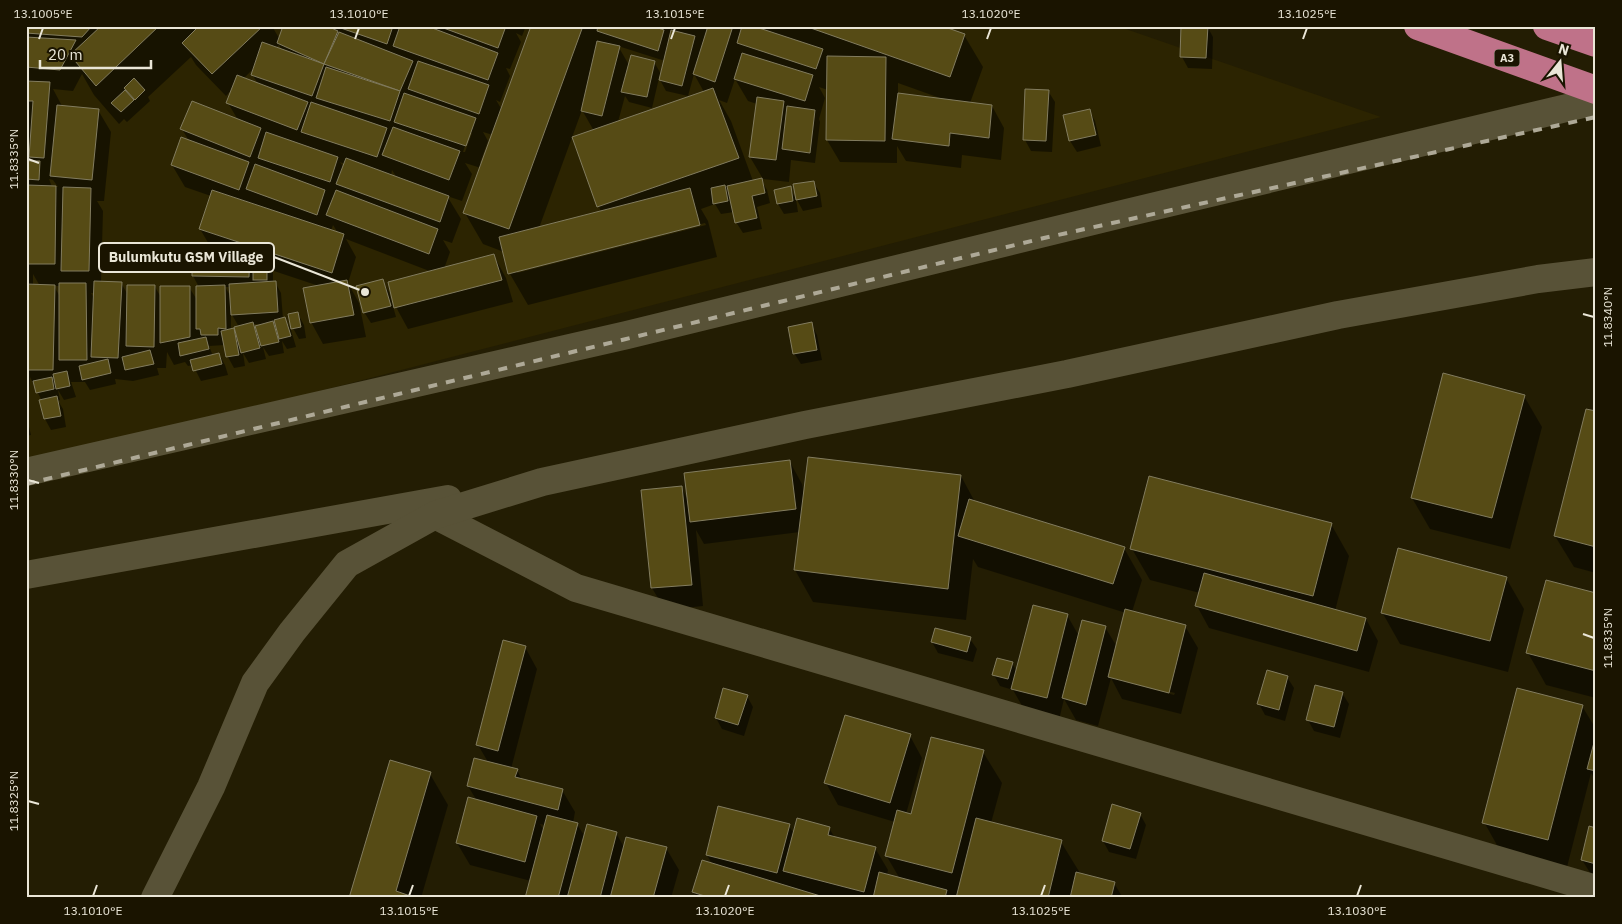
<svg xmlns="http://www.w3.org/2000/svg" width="1622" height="924" font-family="'IBM Plex Sans',sans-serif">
<rect width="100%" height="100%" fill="#231d03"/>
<path fill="#2c2401" d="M26,26H1117L1381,117L26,467Z"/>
<g fill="#0007" fill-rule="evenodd">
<path d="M26,26H272L280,40L285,26H526L522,36L516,33L521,42L510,69L506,68L510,76L500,102L496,100L502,110L532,26H938L964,35L983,67L970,103L992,106L1004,128L1001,160L962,155L961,168L906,161L897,146V163L840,162L827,140L828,90L819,87L825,98L819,119L820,122L815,163L791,160L789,182L763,179L750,157L757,104L748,101L735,79L727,103L719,100L731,121L753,181L761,180L767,190L770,203L757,207L762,229L743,233L736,222L734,212L721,214L715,204L701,209L708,221L717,257L528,305L510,274L504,252L483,244L465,213L481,168L465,163L472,174L462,201L447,196L461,219L452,243L443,240L450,252L444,269L494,256L506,278L513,302L408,329L396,307L432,272L346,239L356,257L348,283L359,303L366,337L323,344L311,322L319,286L271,270L273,273V282H275L281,293L283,319H285L291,330L296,347L287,349L282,341L284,353L269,356L263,347L266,359L249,363L243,353L245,366L234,368L228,357L225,345L209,346L213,356L219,354L225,365L228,375L201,381L193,365L188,366L185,362L174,365L167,352L166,368H157L159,375L133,381L115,379L116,384L90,390L85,382H71L76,397L64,400L58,390L60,400L58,401L63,409L66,427L51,430L45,419L41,401H42L30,377L29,394H26ZM279,45L282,50L275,48ZM618,46L665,61L661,74L654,62L629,65ZM191,57L196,65L226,96L233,88L228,103L238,120L182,129L189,141L172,165L185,187L211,196L200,229L213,251L193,276L199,287L197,300L189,287L162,299L155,287L128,295L121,283L101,282L103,211L97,201H104L111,132L98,110L62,106L53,89L73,91L82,74L94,95L119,124L124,119L127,122L150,101L148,97ZM254,68L252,74L258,84L243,79ZM694,74L704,92L618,122L625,96L629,102L652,108L659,78L666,91L688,96ZM898,83L940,98V99L898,94ZM582,110L594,131L574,138L601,212L539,228ZM483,132L493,135L482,164L480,163L488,141ZM469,133H472L465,152H463ZM340,162L345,164L344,168ZM392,170L397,178L391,176ZM49,179L53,180L58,187H52ZM705,223L706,225L517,273V271ZM333,225L338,233L331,231ZM33,274L40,286H33ZM54,286H60V297ZM225,287H230L231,297ZM91,293H95V300ZM231,313L239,327L231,329ZM273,323H276L278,332ZM253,324H265V325L255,328Z"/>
<path d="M1207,26L1213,37L1212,69L1188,68L1182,57Z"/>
<path d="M1048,91L1055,102L1052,152L1031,151L1025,140Z"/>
<path d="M1089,110L1095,121L1101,146L1077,152L1070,141L1065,115Z"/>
<path d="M813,182L820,193L822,207L803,211L797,200Z"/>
<path d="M790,188L796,199L798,212L784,214L778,204Z"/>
<path d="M382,281L389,292L396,317L371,323L364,312Z"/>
<path d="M298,314L304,325L306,338L299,339L293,328Z"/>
<path d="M811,324L817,335L822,360L801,364L794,353Z"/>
<path d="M1524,396L1542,427L1510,549L1430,529L1412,498Z"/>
<path d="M1596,413V573L1574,567L1555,536Z"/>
<path d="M26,415L31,435L26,436Z"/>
<path d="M790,462L802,484L804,494L961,476L975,502L1124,548L1142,580L1132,612L1185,626L1198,648L1181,714L1122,699L1111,678L1098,726L1076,720L1064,699L1059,720L1025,711L1013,690L1000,686L994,675L1012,663L1017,672L1067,615L1079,636L1105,627L1117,647L1126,613L978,567L973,559L966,620L813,602L795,570L800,532L704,544L696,530L703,606L665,610L652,588L643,492L681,487L688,500ZM1125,680L1175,693L1174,695L1125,682Z"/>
<path d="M1331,524L1349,556L1335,611L1366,619L1378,641L1369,672L1209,628L1197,606L1200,593L1150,580L1132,549Z"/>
<path d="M1506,578L1524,609L1508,672L1400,644L1382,612Z"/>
<path d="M1596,595V698L1546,685L1528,653Z"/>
<path d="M970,639L977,649L973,662L938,653L932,642Z"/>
<path d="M525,647L537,669L511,769L517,770L522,780L562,790L575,812L573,823L577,824L585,837L616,833L624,847L666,848L679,870L671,898H527L531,881L470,865L457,843L477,801L468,786L488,762L478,745ZM540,824L546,825L544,831Z"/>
<path d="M1287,677L1294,688L1285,721L1265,715L1259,704Z"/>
<path d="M1342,693L1349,704L1340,738L1314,731L1308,720Z"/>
<path d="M747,696L753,707L744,736L722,729L716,718Z"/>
<path d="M1582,706L1596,729V781L1591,773L1566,871L1502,854L1484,822Z"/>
<path d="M910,736L922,758L906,814L912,816L983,752L1002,783L991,823L1061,842L1080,873L1114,883L1123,898H697L694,892L712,864L707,855L789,826L794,834L829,828L835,838L875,848L888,870L887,875L900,879L886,855L895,822L838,805L826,783Z"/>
<path d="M430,774L448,805L421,898H350Z"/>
<path d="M1140,814L1146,825L1136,859L1109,852L1103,841Z"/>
<path d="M1596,829V882L1582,860Z"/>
</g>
<g fill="#564b15" stroke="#827c5f">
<path d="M26,26H92L82,37L26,33Z"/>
<path d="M101,26H159L96,86L70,55Z"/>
<path d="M199,26H263L212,74L182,43Z"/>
<path d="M283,26H327L338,31L324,64L277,43Z"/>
<path d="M335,26H393L387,44Z"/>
<path d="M400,26H427L498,53L488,80L393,46Z"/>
<path d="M438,26H506L498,48Z"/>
<path d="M531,26H583L509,229L463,213Z"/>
<path d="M598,26H652L664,30L658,51L597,31Z"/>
<path d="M708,26H733L715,82L693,74Z"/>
<path d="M742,26H753L823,49L816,69L737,43Z"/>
<path d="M805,26H942L965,34L950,77Z"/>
<path d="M1181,26H1208L1206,58L1180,57Z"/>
<path d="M671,30L695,36L682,86L659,80Z"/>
<path d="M339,32L413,61L400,91L324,64Z"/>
<path d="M26,37L76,40L60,70L26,67Z"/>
<path d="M597,41L620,46L602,116L581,111Z"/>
<path d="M262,42L324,64L312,96L251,75Z"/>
<path d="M742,53L813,75L805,101L734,79Z"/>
<path d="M631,55L655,61L647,97L621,92Z"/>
<path d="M827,56L886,57L885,141L826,140Z"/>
<path d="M418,61L489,85L479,114L408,89Z"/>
<path d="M326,67L400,91L390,121L316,98Z"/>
<path d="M237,75L308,102L297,130L226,103Z"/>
<path d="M134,78L145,90L135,100L124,88Z"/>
<path d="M26,81L50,82L44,158L29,157L33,101H26Z"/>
<path d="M713,88L739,158L597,207L572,137Z"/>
<path d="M1025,89L1049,90L1046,141L1023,140Z"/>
<path d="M125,90L134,100L121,112L111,103Z"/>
<path d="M404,93L476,118L466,146L394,122Z"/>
<path d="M898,93L992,105L989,138L950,133L949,146L892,139Z"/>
<path d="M757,97L784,101L776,160L749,157Z"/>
<path d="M192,101L261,128L250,157L180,129Z"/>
<path d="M311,102L387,128L377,157L301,132Z"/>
<path d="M57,105L99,109L92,180L50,176Z"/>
<path d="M787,106L815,110L810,153L782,149Z"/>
<path d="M1090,109L1096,135L1069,141L1063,115Z"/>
<path d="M393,127L460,151L449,180L382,155Z"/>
<path d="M266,132L338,157L330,182L258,158Z"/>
<path d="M181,137L249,162L239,190L171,165Z"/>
<path d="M346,158L449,196L440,222L336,184Z"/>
<path d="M26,161H40L39,180L26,179Z"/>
<path d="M255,164L325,190L317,215L246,189Z"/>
<path d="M762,178L765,193L752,196L757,218L735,223L727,186Z"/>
<path d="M814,181L817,196L796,200L793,184Z"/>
<path d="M27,185L56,186L55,264H26Z"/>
<path d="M725,185L728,201L713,204L711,188Z"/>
<path d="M791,186L793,201L777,204L774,190Z"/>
<path d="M63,187L91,188L89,271H61Z"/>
<path d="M690,188L700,225L508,274L499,237Z"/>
<path d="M212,190L344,234L332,273L199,229Z"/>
<path d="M336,190L438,229L429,254L326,215Z"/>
<path d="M192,250L250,251L249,277L192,276Z"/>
<path d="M494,254L502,280L394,308L388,282Z"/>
<rect x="253" y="261" width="14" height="19"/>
<path d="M383,279L391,306L363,313L356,286Z"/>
<path d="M347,280L354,315L310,323L303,288Z"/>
<path d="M94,281L122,282L118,358L91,357Z"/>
<path d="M276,281L278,312L231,315L229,284Z"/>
<path d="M59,283H86L87,360H59Z"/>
<path d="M26,284L55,285L53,370H26Z"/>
<path d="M127,285H155L154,347L126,346Z"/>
<path d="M225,285L226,329L218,328V335H201L200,329H196V286Z"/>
<path d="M160,286H190V337L160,343Z"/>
<path d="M298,312L301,327L291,329L288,314Z"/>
<path d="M285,317L291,336L279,339L274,320Z"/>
<path d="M273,321L279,342L261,346L255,326Z"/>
<path d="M253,322L260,348L241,353L234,327Z"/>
<path d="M812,322L817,350L793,354L788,327Z"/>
<path d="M234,328L239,355L226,357L221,331Z"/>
<path d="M206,337L209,349L180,356L178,343Z"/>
<path d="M150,350L154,364L125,370L122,357Z"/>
<path d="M219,353L222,364L193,371L190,360Z"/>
<path d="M108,359L111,373L82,380L79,366Z"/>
<path d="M67,371L70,386L56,389L53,374Z"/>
<path d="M1443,373L1525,395L1492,518L1411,498Z"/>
<path d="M52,377L54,389L36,393L33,381Z"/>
<path d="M57,396L61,416L44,419L39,400Z"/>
<path d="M1586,409L1596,411V547L1554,536Z"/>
<path d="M808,457L961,475L948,589L794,570Z"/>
<path d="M790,460L796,509L690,522L684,473Z"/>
<path d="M1149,476L1332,523L1313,596L1130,549Z"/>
<path d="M682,486L692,585L651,588L641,490Z"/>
<path d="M969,499L1125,547L1113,584L958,536Z"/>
<path d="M1398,548L1507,577L1490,641L1381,613Z"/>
<path d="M1204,573L1366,618L1357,651L1195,606Z"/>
<path d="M1546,580L1596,593V671L1526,653Z"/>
<path d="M1033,605L1068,614L1047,698L1011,689Z"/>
<path d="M1125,609L1186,625L1169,693L1108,677Z"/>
<path d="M1082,620L1106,626L1086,705L1062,698Z"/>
<path d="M935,628L971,637L967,652L931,642Z"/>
<path d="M503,640L526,646L498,751L476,745Z"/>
<path d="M997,658L1013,662L1008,679L992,675Z"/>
<path d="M1267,670L1288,676L1279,710L1257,704Z"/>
<path d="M1315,685L1343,692L1334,727L1306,720Z"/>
<path d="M723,688L748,695L738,725L715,718Z"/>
<path d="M1517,688L1583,705L1548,840L1482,823Z"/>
<path d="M845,715L911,734L890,803L824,783Z"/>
<path d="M1596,735V771L1587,769Z"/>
<path d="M931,737L984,750L952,873L885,856L897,810L911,814Z"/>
<path d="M474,758L518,769L515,777L563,789L558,810L467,786Z"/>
<path d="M390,760L431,772L396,891L416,898H349Z"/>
<path d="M468,797L537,816L525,862L456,843Z"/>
<path d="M1112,804L1141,813L1130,849L1102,841Z"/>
<path d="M718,806L790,824L777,873L706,855Z"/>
<path d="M547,815L578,823L558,898H525Z"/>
<path d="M797,818L830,827L828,835L876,847L864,892L783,871Z"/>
<path d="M976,818L1062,840L1048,898H956Z"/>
<path d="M587,824L617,832L600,898H567Z"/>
<path d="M1589,826L1596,828V864L1581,860Z"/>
<path d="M626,837L667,847L653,898H610Z"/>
<path d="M702,860L827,898H711L692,892Z"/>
<path d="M879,872L947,890L945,898H873Z"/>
<path d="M1076,872L1115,882L1111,898H1070Z"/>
</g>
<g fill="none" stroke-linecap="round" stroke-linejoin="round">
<g stroke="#585237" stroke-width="28">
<path d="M26,472L627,335L1122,214L1596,101"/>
<path d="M435,515L576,588L1596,889"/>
<path d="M26,575L448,499"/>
<path d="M155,898L211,787L255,683L292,632L347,564L435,515L542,482L805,425L1067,374L1338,315L1538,279L1596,272"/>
</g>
<g stroke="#bf7289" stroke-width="28">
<path d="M1418,26L1596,90"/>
<path d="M1547,26L1596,43"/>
</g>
<path stroke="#aea997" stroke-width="4" stroke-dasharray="9 9" stroke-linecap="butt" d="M26,484L1044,238L1596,117"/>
</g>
<path fill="none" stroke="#eae6d7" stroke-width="2" d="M39,39L43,28M355,39L359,28M671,39L675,28M987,39L991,28M1303,39L1307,28M28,159L39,163M1583,314L1594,317M28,480L39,483M1583,634L1594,638M28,801L39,804M93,896L97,885M409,896L413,885M725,896L729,885M1041,896L1045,885M1357,896L1361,885"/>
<g text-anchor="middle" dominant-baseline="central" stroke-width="4" stroke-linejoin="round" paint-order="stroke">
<rect fill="#1a1400" stroke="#aca796" stroke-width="1" x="1494.5" y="49.5" width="25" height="17" rx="4"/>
<g font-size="11" font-weight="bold" fill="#eae6d7">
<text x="1507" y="58">A3</text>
</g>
</g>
<path fill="none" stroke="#eae6d7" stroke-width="2" d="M365 292L274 257"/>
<circle fill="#eae6d7" stroke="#1a1400" stroke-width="2" cx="365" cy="292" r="5"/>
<rect fill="#1a1400" stroke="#eae6d7" stroke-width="2" x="99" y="243" width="175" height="29" rx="5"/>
<g font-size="14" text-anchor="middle" font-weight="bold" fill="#eae6d7">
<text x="186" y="262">Bulumkutu GSM Village</text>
</g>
<rect width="1622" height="924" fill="none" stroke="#1a1400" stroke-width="55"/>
<g transform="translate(1560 62) rotate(17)" stroke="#1a1400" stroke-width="4" paint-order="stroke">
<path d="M0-4L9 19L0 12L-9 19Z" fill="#eae6d7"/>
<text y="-8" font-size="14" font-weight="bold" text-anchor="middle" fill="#eae6d7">N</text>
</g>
<path d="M40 60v8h111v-8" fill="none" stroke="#eae6d7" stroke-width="2.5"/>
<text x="48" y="60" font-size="15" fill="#eae6d7" stroke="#1a1400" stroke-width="4" paint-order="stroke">20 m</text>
<rect x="28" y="28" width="1566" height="868" fill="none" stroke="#eae6d7" stroke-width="2"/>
<g font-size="12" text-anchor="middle" fill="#eae6d7">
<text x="43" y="18">13.1005°E</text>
<text x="359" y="18">13.1010°E</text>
<text x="675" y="18">13.1015°E</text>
<text x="991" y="18">13.1020°E</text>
<text x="1307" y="18">13.1025°E</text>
<text transform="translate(14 159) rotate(-90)" y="4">11.8335°N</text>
<text transform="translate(1608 317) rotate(-90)" y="4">11.8340°N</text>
<text transform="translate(14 480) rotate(-90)" y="4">11.8330°N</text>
<text transform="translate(1608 638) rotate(-90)" y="4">11.8335°N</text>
<text transform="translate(14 801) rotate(-90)" y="4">11.8325°N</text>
<text x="93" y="915">13.1010°E</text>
<text x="409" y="915">13.1015°E</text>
<text x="725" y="915">13.1020°E</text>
<text x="1041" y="915">13.1025°E</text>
<text x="1357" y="915">13.1030°E</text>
</g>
</svg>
